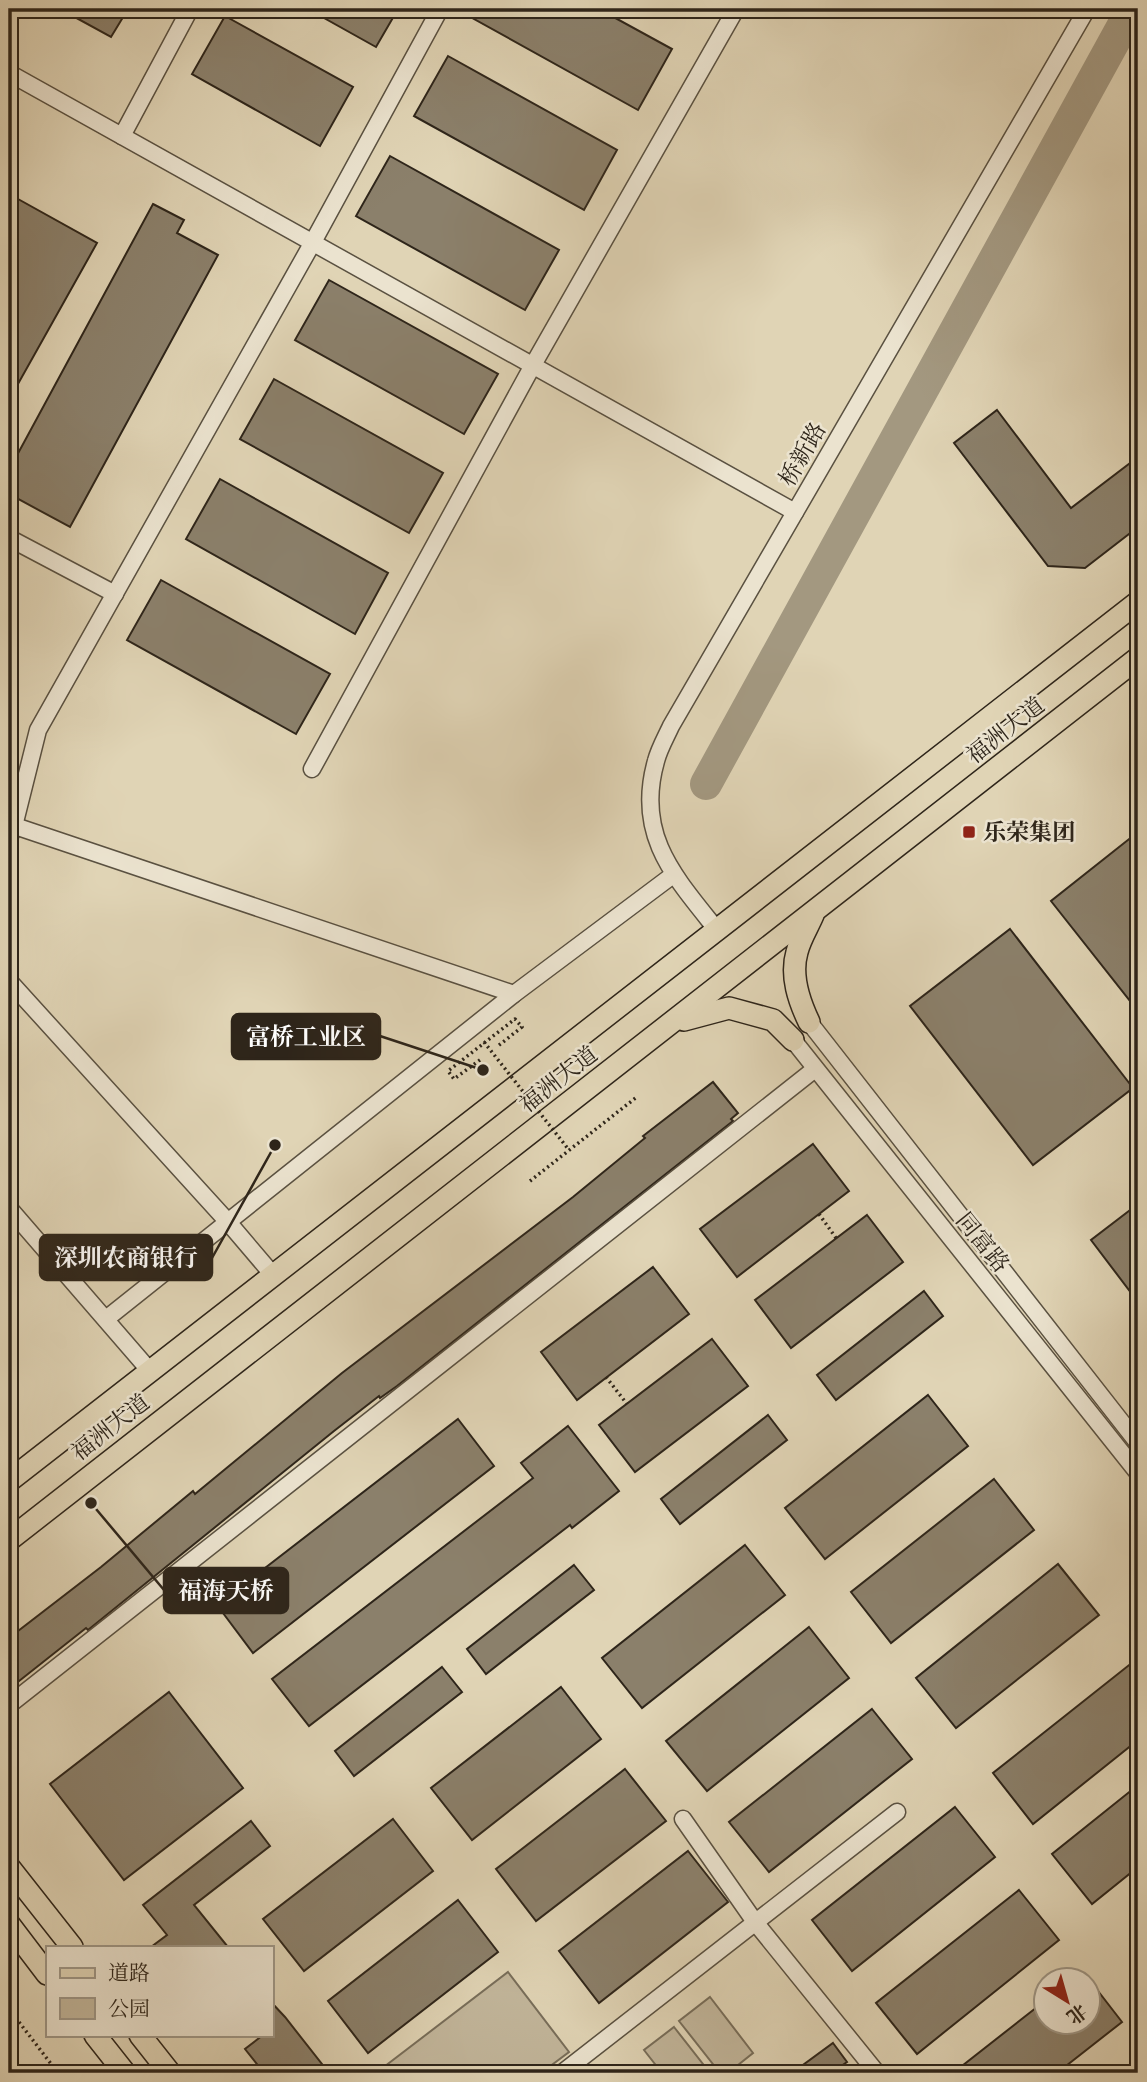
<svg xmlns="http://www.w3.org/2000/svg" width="1147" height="2082" font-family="'Libre Caslon Text','Noto Serif SC',serif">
<rect width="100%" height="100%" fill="#e0d4b5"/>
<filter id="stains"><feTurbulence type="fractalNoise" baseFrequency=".00286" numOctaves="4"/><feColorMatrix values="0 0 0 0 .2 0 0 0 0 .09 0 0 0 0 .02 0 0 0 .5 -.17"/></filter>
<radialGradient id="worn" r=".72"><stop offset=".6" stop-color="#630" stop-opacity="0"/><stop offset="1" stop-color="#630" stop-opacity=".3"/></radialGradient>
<g fill="#c2b69b" stroke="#786e5a" stroke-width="2">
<path d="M508,1972L569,2052L541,2073H376Z"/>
<path d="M710,1997L753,2053L728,2073H720L679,2021Z"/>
<path d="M674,2027L710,2073H662L644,2050Z"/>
</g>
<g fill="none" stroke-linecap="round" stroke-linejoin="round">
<path stroke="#a39880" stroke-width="32" d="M706,784L1132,9"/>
</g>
<g fill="#8b806b" stroke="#2e251a" stroke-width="2">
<path d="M60,9H128L111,37Z"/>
<path d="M308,9H398L376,47Z"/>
<path d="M456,9H599L672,49L638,110Z"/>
<path d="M225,16L353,87L320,146L192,74Z"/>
<path d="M448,56L617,150L584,210L414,116Z"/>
<path d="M390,156L559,250L525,310L356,216Z"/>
<path d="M9,194L97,243L9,400Z"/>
<path d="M153,204L184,220L177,233L218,255L70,527L9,494V470Z"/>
<path d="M329,280L498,374L464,434L295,340Z"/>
<path d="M274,379L443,473L409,533L240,439Z"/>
<path d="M997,410L1071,508L1138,457V527L1085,568L1048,566L954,443Z"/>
<path d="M220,479L388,573L355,634L186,539Z"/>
<path d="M161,580L330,674L296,734L127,640Z"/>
<path d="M1138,832V1011L1051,901Z"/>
<path d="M1010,929L1133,1088L1033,1165L910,1006Z"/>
<path d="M713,1082L738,1113L731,1119L733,1121L397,1386L380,1398L379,1396L334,1431L88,1630L86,1628L9,1689V1638L101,1567L193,1491L195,1494L342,1373L573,1197L645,1138L643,1136Z"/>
<path d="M813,1144L849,1191L737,1277L700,1229Z"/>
<path d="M1138,1204V1302L1091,1240Z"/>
<path d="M867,1215L903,1262L791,1348L755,1300Z"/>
<path d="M653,1267L689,1314L577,1400L541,1352Z"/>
<path d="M924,1291L943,1316L836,1400L817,1375Z"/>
<path d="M712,1339L748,1386L635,1472L599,1425Z"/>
<path d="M928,1395L968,1446L825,1559L785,1508Z"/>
<path d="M768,1415L787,1440L680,1524L661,1499Z"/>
<path d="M458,1419L494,1466L253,1653L217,1605Z"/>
<path d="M568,1426L619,1491L572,1528L570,1525L309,1726L272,1679L533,1478L521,1463Z"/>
<path d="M994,1479L1034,1530L891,1643L851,1592Z"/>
<path d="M745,1545L785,1595L642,1708L602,1658Z"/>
<path d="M1058,1564L1099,1615L956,1728L916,1678Z"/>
<path d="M574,1565L594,1590L486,1674L467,1649Z"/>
<path d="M809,1627L849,1678L707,1791L666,1741Z"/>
<path d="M1138,1658V1740L1033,1824L993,1773Z"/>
<path d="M442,1667L462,1692L354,1776L335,1751Z"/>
<path d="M561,1687L601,1739L472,1840L431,1788Z"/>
<path d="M169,1692L243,1788L124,1880L50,1784Z"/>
<path d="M872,1709L912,1759L769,1872L729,1822Z"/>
<path d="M625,1769L666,1821L536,1921L496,1869Z"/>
<path d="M1138,1785V1867L1092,1904L1052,1854Z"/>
<path d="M955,1807L995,1857L852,1971L812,1920Z"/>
<path d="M393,1819L433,1871L304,1971L263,1919Z"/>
<path d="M251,1821L270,1846L194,1905L228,1947H151L167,1935L143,1905Z"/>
<path d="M688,1851L728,1902L599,2003L559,1951Z"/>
<path d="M1019,1890L1059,1940L917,2054L876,2003Z"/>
<path d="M458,1900L498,1952L368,2053L328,2001Z"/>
<path d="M1088,1978L1122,2022L1057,2073H953L1046,2000V2022H1088Z"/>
<path d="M271,2002L285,2017L329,2073H264L245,2049L263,2035H271Z"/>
<path d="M833,2043L847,2062L831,2073H792Z"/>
</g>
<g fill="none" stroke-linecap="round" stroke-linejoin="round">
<g stroke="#5a5141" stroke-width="19">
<g id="minor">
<path d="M9,73L795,512"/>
<path d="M122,136L190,9"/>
<path d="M9,538L115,594"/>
<path d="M312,769L533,365L736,9"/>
<path d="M9,824L514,994"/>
<path d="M9,838L14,826L38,730L313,242L440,9"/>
<path d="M717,930C674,876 635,835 656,761C659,749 666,737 671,726L1087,9"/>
<path d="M9,981L228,1222L273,1275"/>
<path d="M809,1022L1138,1443"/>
<path d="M793,1040L1138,1473"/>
<path d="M9,1208L150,1371"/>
<path d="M106,1319L514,994L673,875"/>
<path d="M9,1705L815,1069"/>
<path d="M683,1819L755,1922L877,2073"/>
<path d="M562,2073L897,1812"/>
</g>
</g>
<g stroke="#2e251a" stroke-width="24">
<g id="major">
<path d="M684,1020L729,1008L773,1020L793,1040"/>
<path d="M809,1022C799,1001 790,976 797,952C800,939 808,927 813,915"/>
<path d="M9,1481L1138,602"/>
<path d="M9,1540L1138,658"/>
<path d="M9,1867L72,1947"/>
<path d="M9,1924L47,1974"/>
<path d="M95,2035L125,2073"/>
<path d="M140,2035L170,2073"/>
</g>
</g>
<g stroke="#2e251a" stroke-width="3.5" stroke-dasharray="2 3.5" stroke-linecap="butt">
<path d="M480,1060L454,1079L448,1071L515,1019L522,1027L498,1046"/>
<path d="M530,1181L638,1096"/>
<path d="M819,1214L836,1238"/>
<path d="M606,1377L627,1404"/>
<path d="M9,2009L58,2073"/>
</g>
<use href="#minor" stroke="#ebe3cf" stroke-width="16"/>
<use href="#major" stroke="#e0d4b5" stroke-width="21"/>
<path stroke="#2e251a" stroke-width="3.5" stroke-dasharray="2 3.5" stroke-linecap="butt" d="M484,1042L569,1150"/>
</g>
<rect fill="#8f2418" stroke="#ebe3cf" stroke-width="2.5" x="962" y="825" width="14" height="14" rx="3.5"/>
<g text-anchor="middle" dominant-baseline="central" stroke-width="5" stroke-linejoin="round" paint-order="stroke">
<g font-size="23" fill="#2e251a" stroke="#ebe3cf">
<text transform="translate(802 454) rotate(-60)">桥新路</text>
<text transform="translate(1005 730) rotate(-38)">福洲大道</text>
<text transform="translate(558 1079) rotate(-38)">福洲大道</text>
<text transform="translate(983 1242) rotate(51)">同富路</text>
<text transform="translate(110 1427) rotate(-38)">福洲大道</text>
</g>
<g font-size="23" font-weight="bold" fill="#2e251a" stroke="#ebe3cf" text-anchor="start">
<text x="983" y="832">乐荣集团</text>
</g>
</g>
<path fill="none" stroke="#2e251a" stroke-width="2.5" d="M483 1070L380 1036M275 1145L212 1258M91 1503L164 1590"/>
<g fill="#2e251a" stroke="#ebe3cf" stroke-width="2.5">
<circle cx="483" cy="1070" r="7"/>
<circle cx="275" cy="1145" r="7"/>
<circle cx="91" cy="1503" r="7"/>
</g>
<g fill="#2e251a" stroke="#2e251a" stroke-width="2.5">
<rect x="232" y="1014" width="148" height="45" rx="7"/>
<rect x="40" y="1235" width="172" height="45" rx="7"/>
<rect x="164" y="1568" width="124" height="45" rx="7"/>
</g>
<g font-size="24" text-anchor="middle" font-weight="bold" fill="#fff">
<text x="306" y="1045">富桥工业区</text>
<text x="126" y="1266">深圳农商银行</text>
<text x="226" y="1599">福海天桥</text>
</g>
<rect width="1147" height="2082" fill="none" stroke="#e0d4b5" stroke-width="35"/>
<rect x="10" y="10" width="1126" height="2061" fill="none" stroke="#2e251a" stroke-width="3.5"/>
<rect x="18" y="18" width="1112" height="2047" fill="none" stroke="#2e251a" stroke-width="2"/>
<rect x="46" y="1946" width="228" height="91" fill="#ebe3cf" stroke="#9f9787" stroke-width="2"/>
<rect x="60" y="1968" width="35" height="10" fill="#e0d4b5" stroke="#9f9787" stroke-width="2"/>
<text x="108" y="1980" font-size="21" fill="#2e251a">道路</text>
<rect x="60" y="1998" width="35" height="21" fill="#c2b69b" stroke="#9f9787" stroke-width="2"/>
<text x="108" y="2016" font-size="21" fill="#2e251a">公园</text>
<g transform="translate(1067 2001) rotate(143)"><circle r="33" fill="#ebe3cf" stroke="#9f9787" stroke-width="2"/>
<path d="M0-5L12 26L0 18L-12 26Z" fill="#8f2418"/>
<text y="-10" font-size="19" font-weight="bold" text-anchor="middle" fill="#2e251a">北</text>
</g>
<rect width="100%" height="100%" filter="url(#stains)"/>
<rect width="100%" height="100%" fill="url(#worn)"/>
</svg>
